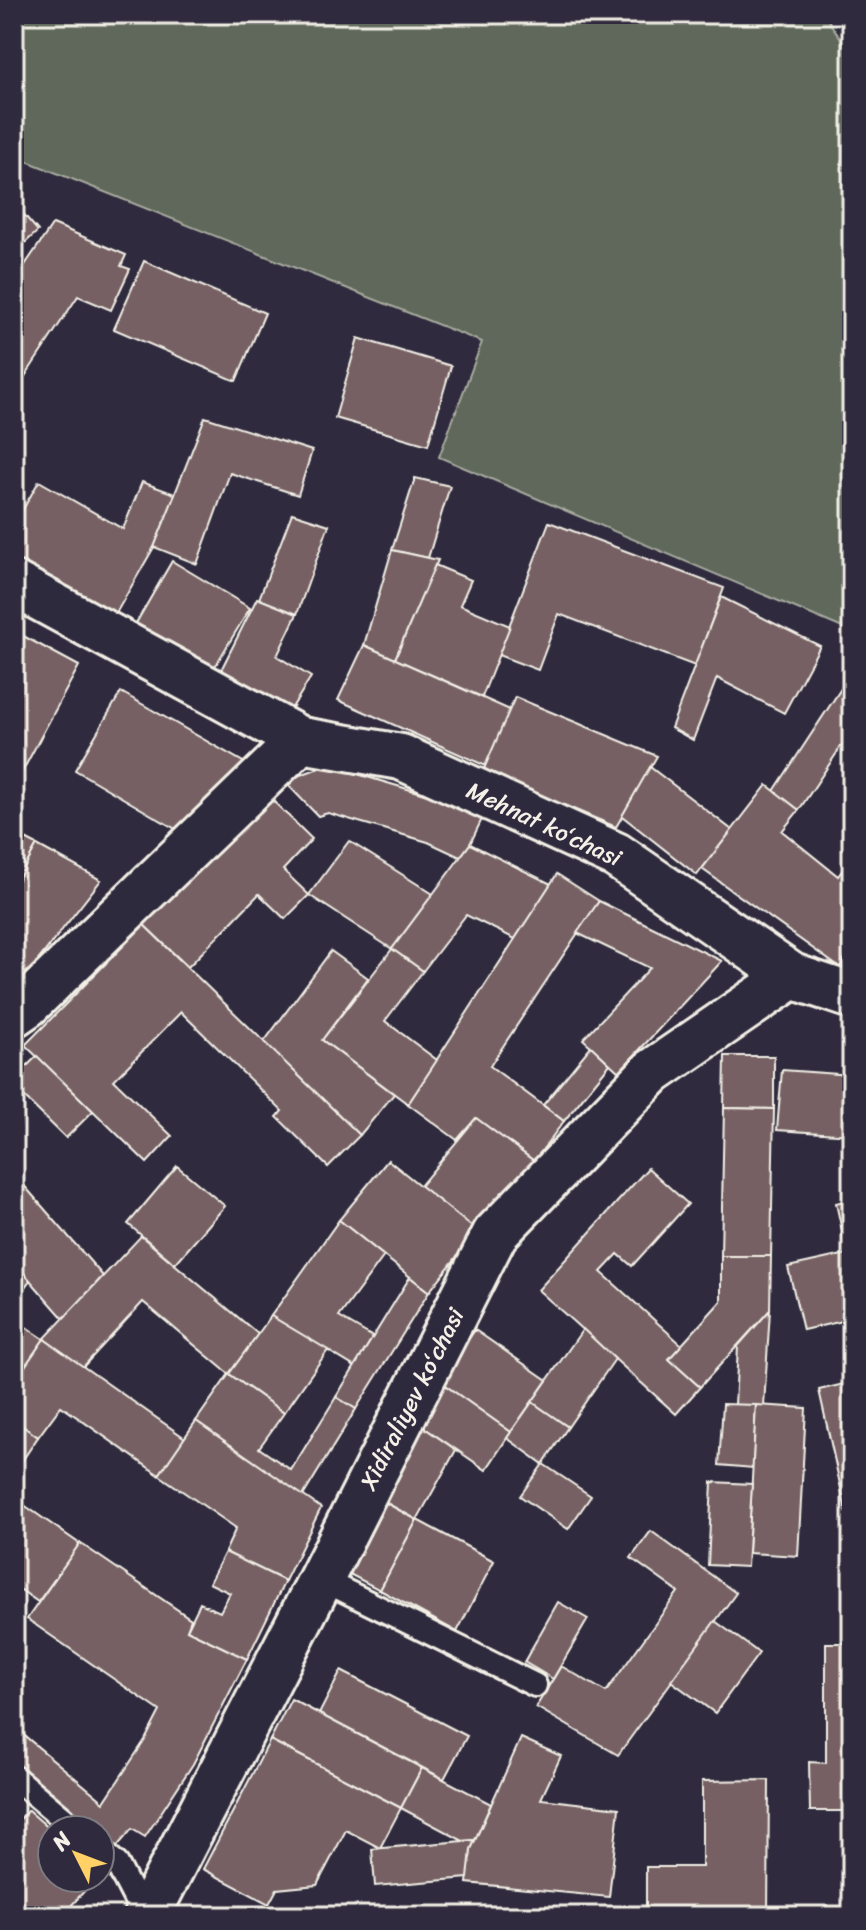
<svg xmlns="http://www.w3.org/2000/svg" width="866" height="1930" font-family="Sriracha,sans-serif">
<rect width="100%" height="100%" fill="#2f2a3d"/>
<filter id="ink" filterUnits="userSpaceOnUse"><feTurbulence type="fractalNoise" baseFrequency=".0125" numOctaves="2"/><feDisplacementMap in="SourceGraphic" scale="16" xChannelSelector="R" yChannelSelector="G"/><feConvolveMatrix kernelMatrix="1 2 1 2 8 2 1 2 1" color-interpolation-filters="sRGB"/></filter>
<g filter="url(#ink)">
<path fill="#5e675a" stroke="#a9aca1" stroke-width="2" d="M14,14H824L852,56V632L439,457L482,342L14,156Z"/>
<g fill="#766064" stroke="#f4f1e8" stroke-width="2">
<path d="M837,14H852V36Z"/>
<path d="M14,203L38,231L14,253Z"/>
<path d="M53,224L126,255L121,266L130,269L111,310L78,296L14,393V281Z"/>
<path d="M144,261L265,313L236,381L114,329Z"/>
<path d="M358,338L451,366L428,445L335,418Z"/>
<path d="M205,417L312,451L298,495L230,473L197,564L154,547Z"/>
<path d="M415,478L450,486L428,558L392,550Z"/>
<path d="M39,481L123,529L142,482L175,494L154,547L111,622L14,567V525Z"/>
<path d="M292,513L329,525L297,614L259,599Z"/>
<path d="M549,522L724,588L695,666L559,614L538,670L498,655Z"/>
<path d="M392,550L438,560L395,659L364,645Z"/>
<path d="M172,561L250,608L205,683L128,637Z"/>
<path d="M435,565L471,580L460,605L510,626L482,697L395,659Z"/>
<path d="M721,597L820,646L784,713L717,678L693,740L671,728Z"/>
<path d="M257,598L297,614L277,656L311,677L285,719L218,676Z"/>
<path d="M14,631L79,666L14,787Z"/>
<path d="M364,645L510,710L486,766L338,700Z"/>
<path d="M848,678L852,681V730L799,810L774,791Z"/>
<path d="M121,692L250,766L179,831L75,770Z"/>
<path d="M515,697L657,756L616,827L483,771Z"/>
<path d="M327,765L441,799L482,819L470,844L460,857L428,842L328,813L318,816L284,781Z"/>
<path d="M650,767L732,830L697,875L622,816Z"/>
<path d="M767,785L799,810L782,831L838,876L852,858V945L840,968L702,869Z"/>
<path d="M268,796L312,839L283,870L309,895L285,919L259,894L188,967L144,925Z"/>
<path d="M14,833L37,845L14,887Z"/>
<path d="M349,841L433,894L392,949L309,895Z"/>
<path d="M470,844L551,884L515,939L466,915L423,971L392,949Z"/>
<path d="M37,845L101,880L14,991V916L17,913L14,911V887Z"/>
<path d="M557,874L599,901L490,1066L564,1121L534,1161L476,1118L457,1140L408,1104Z"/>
<path d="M599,901L722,961L619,1072L583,1039L650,968L577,933Z"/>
<path d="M144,925L360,1135L328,1167L277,1117L282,1111L181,1012L114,1080L172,1136L147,1163L25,1045Z"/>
<path d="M852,945V974L840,968Z"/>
<path d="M392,949L423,971L385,1021L437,1060L408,1104L322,1040Z"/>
<path d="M331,951L368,978L322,1040L394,1094L360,1135L264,1042Z"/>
<path d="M591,1046L610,1064L564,1121L543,1105Z"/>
<path d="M37,1056L93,1111L66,1138L14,1087V1079Z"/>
<path d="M725,1056H774V1109L724,1108Z"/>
<path d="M782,1070L852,1075V1135L777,1130Z"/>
<path d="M14,1087L22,1094L18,1141H14Z"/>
<path d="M724,1108L774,1109L771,1256H721Z"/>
<path d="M476,1118L534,1161L477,1231L420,1186Z"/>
<path d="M388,1160L477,1231L429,1292L339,1220Z"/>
<path d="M177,1166L225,1206L175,1264L128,1224Z"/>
<path d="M648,1168L688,1204L632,1266L618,1254L601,1272L682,1345L669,1359L700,1387L676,1414L538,1290Z"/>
<path d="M14,1174L103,1276L64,1319L14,1262Z"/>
<path d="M852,1199V1319L803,1330L788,1267L847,1254L836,1203Z"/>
<path d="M339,1220L384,1256L339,1317L373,1337L355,1367L271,1316Z"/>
<path d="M141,1236L258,1334L229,1374L143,1302L83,1367L44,1339Z"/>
<path d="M721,1256H771L770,1310L700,1387L669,1359L721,1301Z"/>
<path d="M14,1262L30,1280L14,1302Z"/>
<path d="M410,1277L429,1292L356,1409L336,1397Z"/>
<path d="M770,1310L764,1406L735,1405L738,1346Z"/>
<path d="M271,1316L328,1350L284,1413L229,1374Z"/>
<path d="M14,1319L44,1339L14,1382Z"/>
<path d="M583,1329L615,1359L568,1427L532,1402Z"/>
<path d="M475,1330L547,1380L511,1432L439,1381Z"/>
<path d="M44,1339L185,1438L159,1475L61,1406L38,1437L14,1420V1382Z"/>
<path d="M229,1374L284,1413L259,1448L291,1470L336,1397L356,1409L303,1496L196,1421Z"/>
<path d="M439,1381L511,1432L486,1470L419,1424Z"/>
<path d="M852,1382V1538L819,1390Z"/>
<path d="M532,1402L568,1427L543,1464L507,1438Z"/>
<path d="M723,1404L756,1405L753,1468L719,1465Z"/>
<path d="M756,1405L806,1408L798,1556L748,1553Z"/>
<path d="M14,1420L38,1437L14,1473Z"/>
<path d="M196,1421L321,1508L285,1581L225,1552L236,1528L159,1475Z"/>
<path d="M419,1424L456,1450L417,1520L379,1499Z"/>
<path d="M543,1464L591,1496L568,1529L520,1496Z"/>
<path d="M712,1482L752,1484L747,1567L708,1565Z"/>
<path d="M14,1498L80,1544L38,1602L14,1585Z"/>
<path d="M379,1499L417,1520L380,1590L340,1569Z"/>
<path d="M417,1520L494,1561L457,1632L380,1590Z"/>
<path d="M651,1531L736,1593L618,1755L536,1707L561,1666L606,1692L678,1592L631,1558Z"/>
<path d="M80,1543L191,1619L187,1630L247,1659L193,1764L145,1837L132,1829L115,1849L100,1836V1830H93L14,1764V1727L104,1802L145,1740L160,1711L27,1619Z"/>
<path d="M225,1552L285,1581L247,1659L187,1630L200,1603L220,1612L230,1593L209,1583Z"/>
<path d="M558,1602L588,1619L553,1679L524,1662Z"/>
<path d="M715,1621L759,1653L715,1713L671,1681Z"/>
<path d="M826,1643H852V1811H810L809,1762L826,1763Z"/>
<path d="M341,1671L467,1736L444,1779L319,1714Z"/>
<path d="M291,1699L422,1768L401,1808L270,1740Z"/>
<path d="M521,1738L561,1756L541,1799L619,1808L609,1897L467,1883L471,1849Z"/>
<path d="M270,1740L401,1808L380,1848L346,1830L317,1885L277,1889L269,1904L203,1869Z"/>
<path d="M422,1768L491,1804L475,1840L463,1841L401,1808Z"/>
<path d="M769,1780L768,1916H646V1867H702V1781Z"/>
<path d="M28,1810L52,1831V1878H96L62,1916H28L14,1904V1826Z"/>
<path d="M475,1840L471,1849L468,1878L375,1886L372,1849Z"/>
</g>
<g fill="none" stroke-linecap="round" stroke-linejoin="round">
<g stroke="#f4f1e8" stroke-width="28">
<g id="service">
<path d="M321,1579L535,1685"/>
<path d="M14,1777L77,1830"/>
<path d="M100,1849L117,1864L144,1916"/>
</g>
</g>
<g stroke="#f4f1e8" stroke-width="50">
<g id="minor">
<path d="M14,584L301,740L401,757L616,855L792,976L852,996"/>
<path d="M14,1014L27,1005L301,740"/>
<path d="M147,1916L321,1579L495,1234L652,1072L792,976"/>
</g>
</g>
<use href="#service" stroke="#2f2a3d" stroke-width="22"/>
<use href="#minor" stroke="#2f2a3d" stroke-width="44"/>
</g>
</g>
<g text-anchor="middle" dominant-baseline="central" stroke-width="7" stroke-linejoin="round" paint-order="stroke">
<g font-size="24" fill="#f4f1e8" stroke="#2f2a3d">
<text transform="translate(544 824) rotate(25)">Mehnat koʻchasi</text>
<text transform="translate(412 1399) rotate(-63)">Xidiraliyev koʻchasi</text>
</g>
</g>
<rect width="866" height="1930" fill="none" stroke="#2f2a3d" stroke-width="48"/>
<rect x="24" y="24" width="818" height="1882" fill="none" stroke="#f4f1e8" stroke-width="3" filter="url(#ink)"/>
<g transform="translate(76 1854) rotate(312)"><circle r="38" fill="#2f2a3d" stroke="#7e7a81" stroke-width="2"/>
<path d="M0-6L14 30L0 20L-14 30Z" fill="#ffd166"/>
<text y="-12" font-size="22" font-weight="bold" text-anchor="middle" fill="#f4f1e8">N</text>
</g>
</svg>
